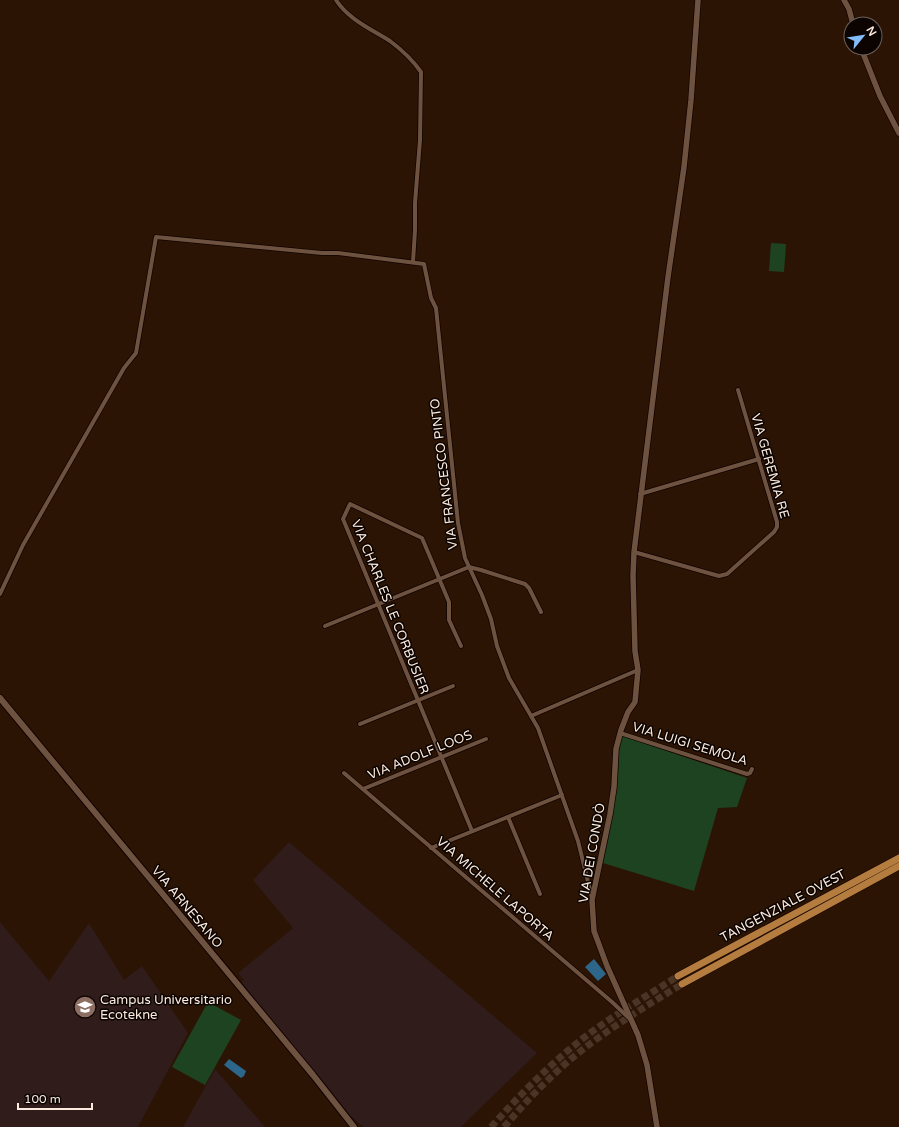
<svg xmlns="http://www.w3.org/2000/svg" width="899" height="1127" font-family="'Varela Round',sans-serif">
<rect width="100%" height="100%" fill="#2b1404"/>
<g fill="#2f1c1b">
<path d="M289,842L537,1053L461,1127H363L350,1115H347L262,1011L263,1008L260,1006L258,1007L240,984L244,980L238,973L293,928L253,880Z"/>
<path d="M0,922L49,981L89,923L124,980L142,966L188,1033L138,1127H0Z"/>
<path d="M215,1069L265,1127H183Z"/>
</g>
<g fill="#1e4321">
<path d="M771,243L786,244L784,272L769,271Z"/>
<path d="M622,736L747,778L737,807L718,808L694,891L603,863L615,800L618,750Z"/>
<path d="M208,1002L241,1020L205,1085L172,1067Z"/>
</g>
<g fill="#2c668a">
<path d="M594,959L606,974L598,981L585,967Z"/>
<path d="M229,1059L246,1071L244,1076L241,1078L224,1065Z"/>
</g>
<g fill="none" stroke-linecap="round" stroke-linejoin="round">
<g stroke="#4a3425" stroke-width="7" stroke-dasharray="7 3.5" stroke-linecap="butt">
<path d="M491,1127C518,1097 545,1069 576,1044C608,1018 644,998 678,976"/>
<path d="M504,1127C518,1111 532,1095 548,1080C587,1041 635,1013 682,984"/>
</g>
<g stroke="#120200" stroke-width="5.5">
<g id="minor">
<path d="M336,0C348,19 371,29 390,41C402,50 412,59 421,72L420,140L415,203V230L413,262"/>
<path d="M640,494L759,459"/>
<path d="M634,552L719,576L727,574L774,532L777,527V522L738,390"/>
<path d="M0,594L23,545L124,368L136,353L156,237L322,253H338L424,264L431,298L436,308L458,523L465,558L482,595L491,619L497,646L509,678L538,728L578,841L592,898"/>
<path d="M325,626L469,567L481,570L525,584L529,588L541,612"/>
<path d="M461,646L449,620V602L422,538L350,504L343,519L472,831"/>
<path d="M531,716L638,670"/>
<path d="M360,724L453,686"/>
<path d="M620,733L747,774L750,773L752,769"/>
<path d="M344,773L612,1002L631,1020"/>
<path d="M363,789L486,739"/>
<path d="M508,817L540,894"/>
<path d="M431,848L562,795"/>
</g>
</g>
<g stroke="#120200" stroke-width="7">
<g id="tertiary">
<path d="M844,0L849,9L853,24"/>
<path d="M861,48L880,96L899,133"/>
<path d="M657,1127L647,1065L638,1035L607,966L594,931L592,900L610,814L614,787L616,749L621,730L628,712L635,702L638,670L635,651L633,576L634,552L668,277L684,167L691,100L698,0"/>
</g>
</g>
<g stroke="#120200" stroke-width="8">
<path id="secondary" d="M0,698L313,1075L354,1127"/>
</g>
<g stroke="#120200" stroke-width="8">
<g id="trunk">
<path d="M678,976L899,858"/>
<path d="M682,984L899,866"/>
</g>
</g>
<use href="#minor" stroke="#6d5240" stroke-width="4"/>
<use href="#tertiary" stroke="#6d5240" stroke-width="5.5"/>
<use href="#secondary" stroke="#6d5240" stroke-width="6"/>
<use href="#trunk" stroke="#b47c3e" stroke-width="7"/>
</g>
<defs>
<g id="university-disc" transform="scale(1.15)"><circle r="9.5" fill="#8d6e63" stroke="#0c0401"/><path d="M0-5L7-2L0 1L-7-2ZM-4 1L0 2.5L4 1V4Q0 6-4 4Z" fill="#fff"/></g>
</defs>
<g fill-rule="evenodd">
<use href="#university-disc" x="85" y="1007"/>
</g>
<g text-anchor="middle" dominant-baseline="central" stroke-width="3" stroke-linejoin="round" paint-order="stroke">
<g font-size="13" fill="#faeadf" stroke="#0c0401">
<text transform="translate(770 466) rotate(74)">VIA GEREMIA RE</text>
<text transform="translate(444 474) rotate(-97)">VIA FRANCESCO PINTO</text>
<text transform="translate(390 607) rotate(68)">VIA CHARLES LE CORBUSIER</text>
<text transform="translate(690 744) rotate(17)">VIA LUIGI SEMOLA</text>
<text transform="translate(420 755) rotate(-22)">VIA ADOLF LOOS</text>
<text transform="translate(592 853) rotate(-80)">VIA DEI CONDÒ</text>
<text transform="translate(495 889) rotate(41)">VIA MICHELE LAPORTA</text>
<text transform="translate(783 906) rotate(-28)">TANGENZIALE OVEST</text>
<text transform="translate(187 907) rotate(50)">VIA ARNESANO</text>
</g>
<g font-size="13" fill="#faeadf" stroke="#0c0401" text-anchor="start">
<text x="100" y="1000">Campus Universitario<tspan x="100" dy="15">Ecotekne</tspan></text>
</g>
</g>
<g transform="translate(863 36) rotate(60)"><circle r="19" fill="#0c0401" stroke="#6b605a"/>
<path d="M0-3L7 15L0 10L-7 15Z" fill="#83bcfb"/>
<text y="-6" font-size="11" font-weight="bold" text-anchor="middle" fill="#faeadf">N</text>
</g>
<path d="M18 1103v6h74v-6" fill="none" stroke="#faeadf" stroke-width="2"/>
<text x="24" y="1103" font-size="12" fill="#faeadf" stroke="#0c0401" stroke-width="3" paint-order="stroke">100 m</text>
</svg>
